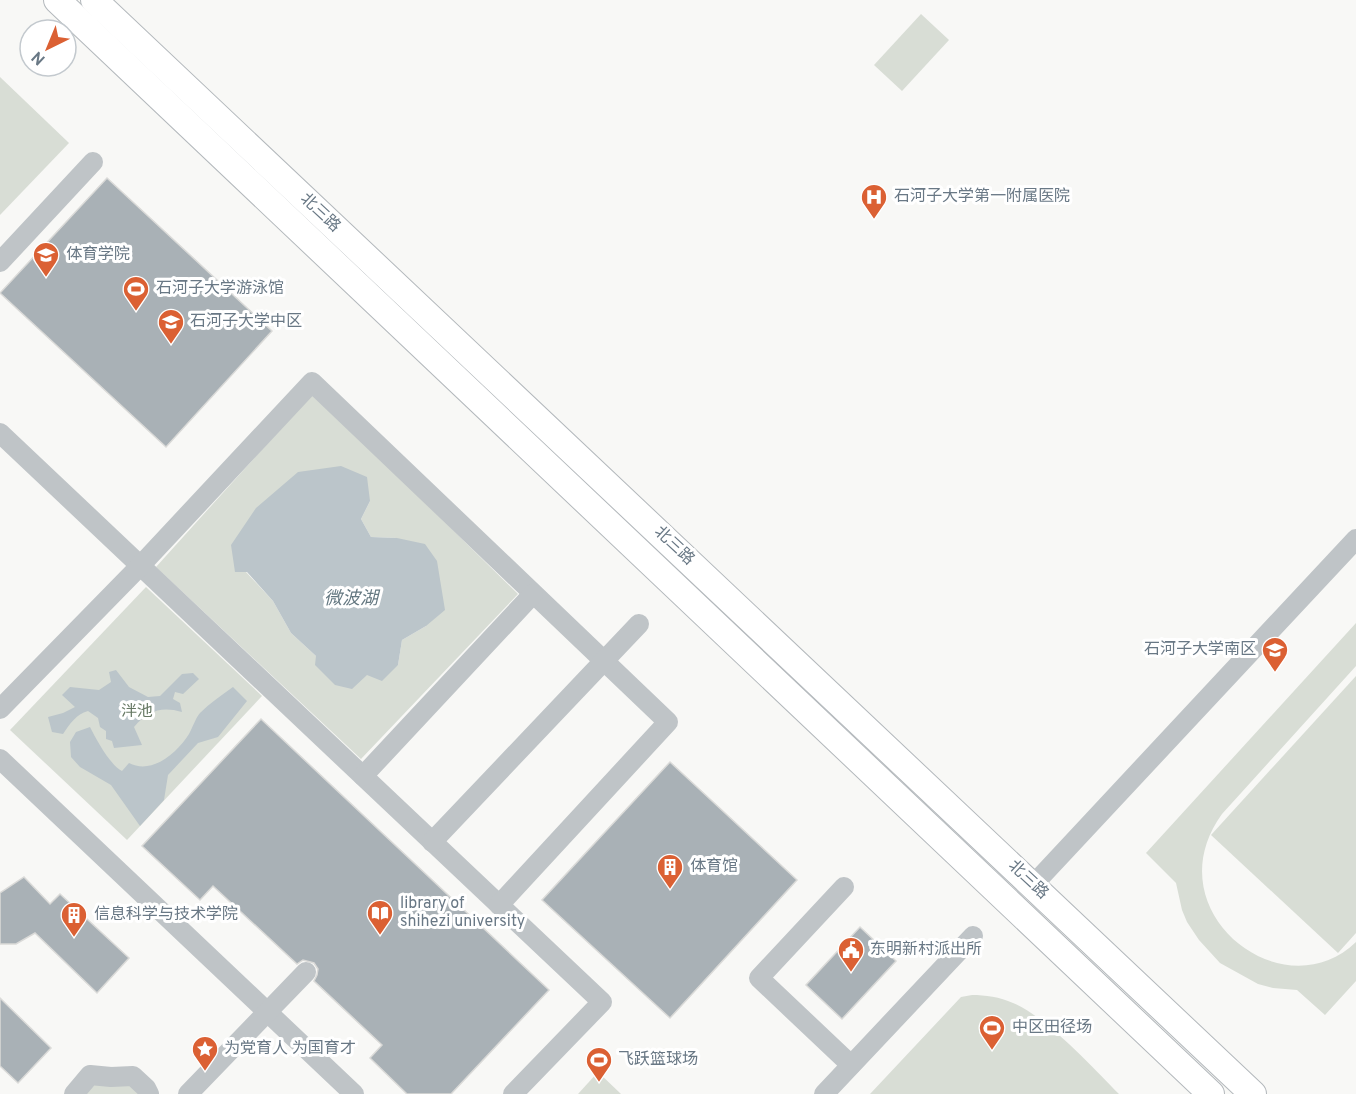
<svg xmlns="http://www.w3.org/2000/svg" width="1356" height="1094" font-family="Overpass,'Noto Sans SC',sans-serif">
<rect width="100%" height="100%" fill="#f8f8f6"/>
<g fill="#d8ddd5" fill-rule="evenodd">
<path d="M921,14L949,40L902,91L874,65Z"/>
<path d="M0,77L69,143L0,215Z"/>
<path d="M313,393L518,594L361,759L156,567ZM370,501L361,519L371,537L397,538L426,626L402,640L398,665L367,675L316,656L291,633L273,601L246,572Z"/>
<path d="M146,587L262,696L127,840L10,730Z"/>
<path d="M1356,623V666L1222,814C1152,911 1283,1013 1356,942V981L1325,1015L1297,990L1273,988L1258,984L1220,963L1199,940L1187,922L1182,910L1176,883L1146,853Z"/>
<path d="M1356,676V933L1338,953L1211,835Z"/>
<path d="M972,995C985,995 1000,997 1013,1003C1048,1018 1091,1066 1119,1094H870L961,997Z"/>
<path d="M598,1072L621,1094H578Z"/>
<path d="M90,1075L132,1083L141,1094H74Z"/>
</g>
<g fill="#bbc5ca">
<path d="M341,466L367,477L370,501L361,519L371,537L397,538L425,544L437,561L445,610L426,626L402,640L398,665L382,681L367,675L352,689L335,685L315,665L316,656L291,633L273,601L247,572H235L231,545L256,508L298,472Z"/>
<path d="M116,670L129,687L148,697L160,696L182,674L193,673L199,679L183,694L175,692L173,699L180,703L182,712C161,706 148,711 134,727L142,745L114,748L112,741L106,739V731L100,727L98,718L88,711C76,714 70,724 63,734L52,732L48,717L63,713L75,707L62,695L70,687L99,690L111,682L109,672Z"/>
<path d="M233,687L247,701L218,737L198,743L168,775L164,800L140,826L111,785L80,767L71,757L70,742L76,732L90,727C96,739 110,765 122,771L129,763C152,775 177,753 189,734C193,727 195,719 200,713C210,703 222,695 233,687Z"/>
</g>
<g fill="#a9b1b6" stroke="#dadad8" stroke-width="1.5">
<path d="M107,178L272,331L166,447L0,293Z"/>
<path d="M261,719L549,990L451,1094H407L370,1058L382,1045L314,981L317,975L318,969L314,963L303,960L297,964L213,886L200,900L142,846Z"/>
<path d="M670,762L797,880L670,1018L542,900Z"/>
<path d="M24,877L50,904L60,894L129,958L97,993L35,933L16,944H0V893Z"/>
<path d="M860,927L896,961L842,1019L806,985Z"/>
<path d="M0,998L51,1048L18,1083L0,1066Z"/>
</g>
<g fill="none" stroke-linecap="round" stroke-linejoin="round">
<g stroke="#b3b8bc" stroke-width="28">
<g id="major">
<path d="M57,0L1211,1094"/>
<path d="M94,0L1253,1094"/>
</g>
</g>
<g stroke="#bfc4c7" stroke-width="20">
<path d="M0,262L93,162"/>
<path d="M0,433L602,1002L513,1094"/>
<path d="M0,709L140,566L312,382L668,722L499,905"/>
<path d="M0,759L354,1094"/>
<path d="M363,776L533,594"/>
<path d="M432,842L639,624"/>
<path d="M1033,885L1356,539"/>
<path d="M844,887L759,978L851,1065"/>
<path d="M74,1094L90,1075L111,1077L133,1076L146,1088L149,1094"/>
<path d="M188,1094L306,972"/>
<path d="M824,1094L973,936"/>
</g>
<use href="#major" stroke="#fff" stroke-width="26"/>
</g>
<defs>
<g id="hospital-pin" transform="scale(1.35)"><path d="M0 17L-7.5 6A9.5 9.5 0 1 1 7.5 6Z" fill="#db6033" stroke="#fff"/><path d="M-5-5h3v3.5h4V-5h3V5h-3V1.5h-4V5h-3Z" fill="#fff"/></g>
<g id="university-pin" transform="scale(1.35)"><path d="M0 17L-7.5 6A9.5 9.5 0 1 1 7.5 6Z" fill="#db6033" stroke="#fff"/><path d="M0-5L7-2L0 1L-7-2ZM-4 1L0 2.5L4 1V4Q0 6-4 4Z" fill="#fff"/></g>
<g id="stadium-pin" transform="scale(1.35)"><path d="M0 17L-7.5 6A9.5 9.5 0 1 1 7.5 6Z" fill="#db6033" stroke="#fff"/><path d="M0-5a6.5 5 0 1 0 0 10a6.5 5 0 1 0 0-10ZM-3.5-1.8h7v3.6h-7Z" fill="#fff"/></g>
<g id="building-pin" transform="scale(1.35)"><path d="M0 17L-7.5 6A9.5 9.5 0 1 1 7.5 6Z" fill="#db6033" stroke="#fff"/><path d="M-4-6H4V6H1V3H-1V6H-4ZM-2.5-4.3h1.7v1.8h-1.7ZM.8-4.3h1.7v1.8H.8ZM-2.5-1h1.7V.8h-1.7ZM.8-1h1.7V.8H.8Z" fill="#fff"/></g>
<g id="library-pin" transform="scale(1.35)"><path d="M0 17L-7.5 6A9.5 9.5 0 1 1 7.5 6Z" fill="#db6033" stroke="#fff"/><path d="M-6-4Q-3-5.5-.7-3.5V5Q-3 3-6 4ZM6-4Q3-5.5 .7-3.5V5Q3 3 6 4Z" fill="#fff"/></g>
<g id="civic-pin" transform="scale(1.35)"><path d="M0 17L-7.5 6A9.5 9.5 0 1 1 7.5 6Z" fill="#db6033" stroke="#fff"/><path d="M-.6-6.5H3V-4.5H.6V-3L4-1V1h2V6H-6V1h2V-1L-.6-3ZM-1.2 2.5V6h2.4V2.5Z" fill="#fff"/></g>
<g id="sight-pin" transform="scale(1.35)"><path d="M0 17L-7.5 6A9.5 9.5 0 1 1 7.5 6Z" fill="#db6033" stroke="#fff"/><path d="M0-6L1.8-2.2L6-1.7L2.9 1.2L3.7 5.4L0 3.3L-3.7 5.4L-2.9 1.2L-6-1.7L-1.8-2.2Z" fill="#fff"/></g>
</defs>
<g fill-rule="evenodd">
<use href="#hospital-pin" x="874" y="197"/>
<use href="#university-pin" x="46" y="255"/>
<use href="#stadium-pin" x="136" y="289"/>
<use href="#university-pin" x="171" y="322"/>
<use href="#university-pin" x="1275" y="650"/>
<use href="#building-pin" x="670" y="867"/>
<use href="#library-pin" x="380" y="913"/>
<use href="#building-pin" x="74" y="915"/>
<use href="#civic-pin" x="851" y="950"/>
<use href="#stadium-pin" x="992" y="1028"/>
<use href="#sight-pin" x="205" y="1049"/>
<use href="#stadium-pin" x="599" y="1060"/>
</g>
<g text-anchor="middle" dominant-baseline="central" stroke-width="6" stroke-linejoin="round" paint-order="stroke">
<g font-size="16" fill="#697885" stroke="#fff" text-anchor="start">
<text x="894" y="197">石河子大学第一附属医院</text>
<text x="66" y="255">体育学院</text>
<text x="156" y="289">石河子大学游泳馆</text>
<text x="190" y="322">石河子大学中区</text>
<text x="1256" y="650" text-anchor="end">石河子大学南区</text>
<text x="690" y="867">体育馆</text>
<text x="400" y="904">library of<tspan x="400" dy="18">shihezi university</tspan></text>
<text x="94" y="915">信息科学与技术学院</text>
<text x="870" y="950">东明新村派出所</text>
<text x="1012" y="1028">中区田径场</text>
<text x="224" y="1049">为党育人 为国育才</text>
<text x="618" y="1060">飞跃篮球场</text>
</g>
<g font-size="16" fill="#697885" stroke="#fff">
<text transform="translate(320 213) rotate(43)">北三路</text>
<text transform="translate(674 546) rotate(43)">北三路</text>
<text transform="translate(1028 880) rotate(43)">北三路</text>
</g>
<g font-size="16" fill="#667863" stroke="#fff">
<text x="137" y="712">泮池</text>
</g>
<g font-size="18" font-style="italic" fill="#647881" stroke="#fff">
<text x="351" y="599">微波湖</text>
</g>
</g>
<g transform="translate(48 48) rotate(223)"><circle r="28" fill="#ffffff" stroke="#c3c9ce" stroke-width="1.5"/>
<path d="M0-4.5L10 22L0 15L-10 22Z" fill="#db6033"/>
<text y="-9" font-size="16" font-weight="bold" text-anchor="middle" fill="#697885">N</text>
</g>
</svg>
